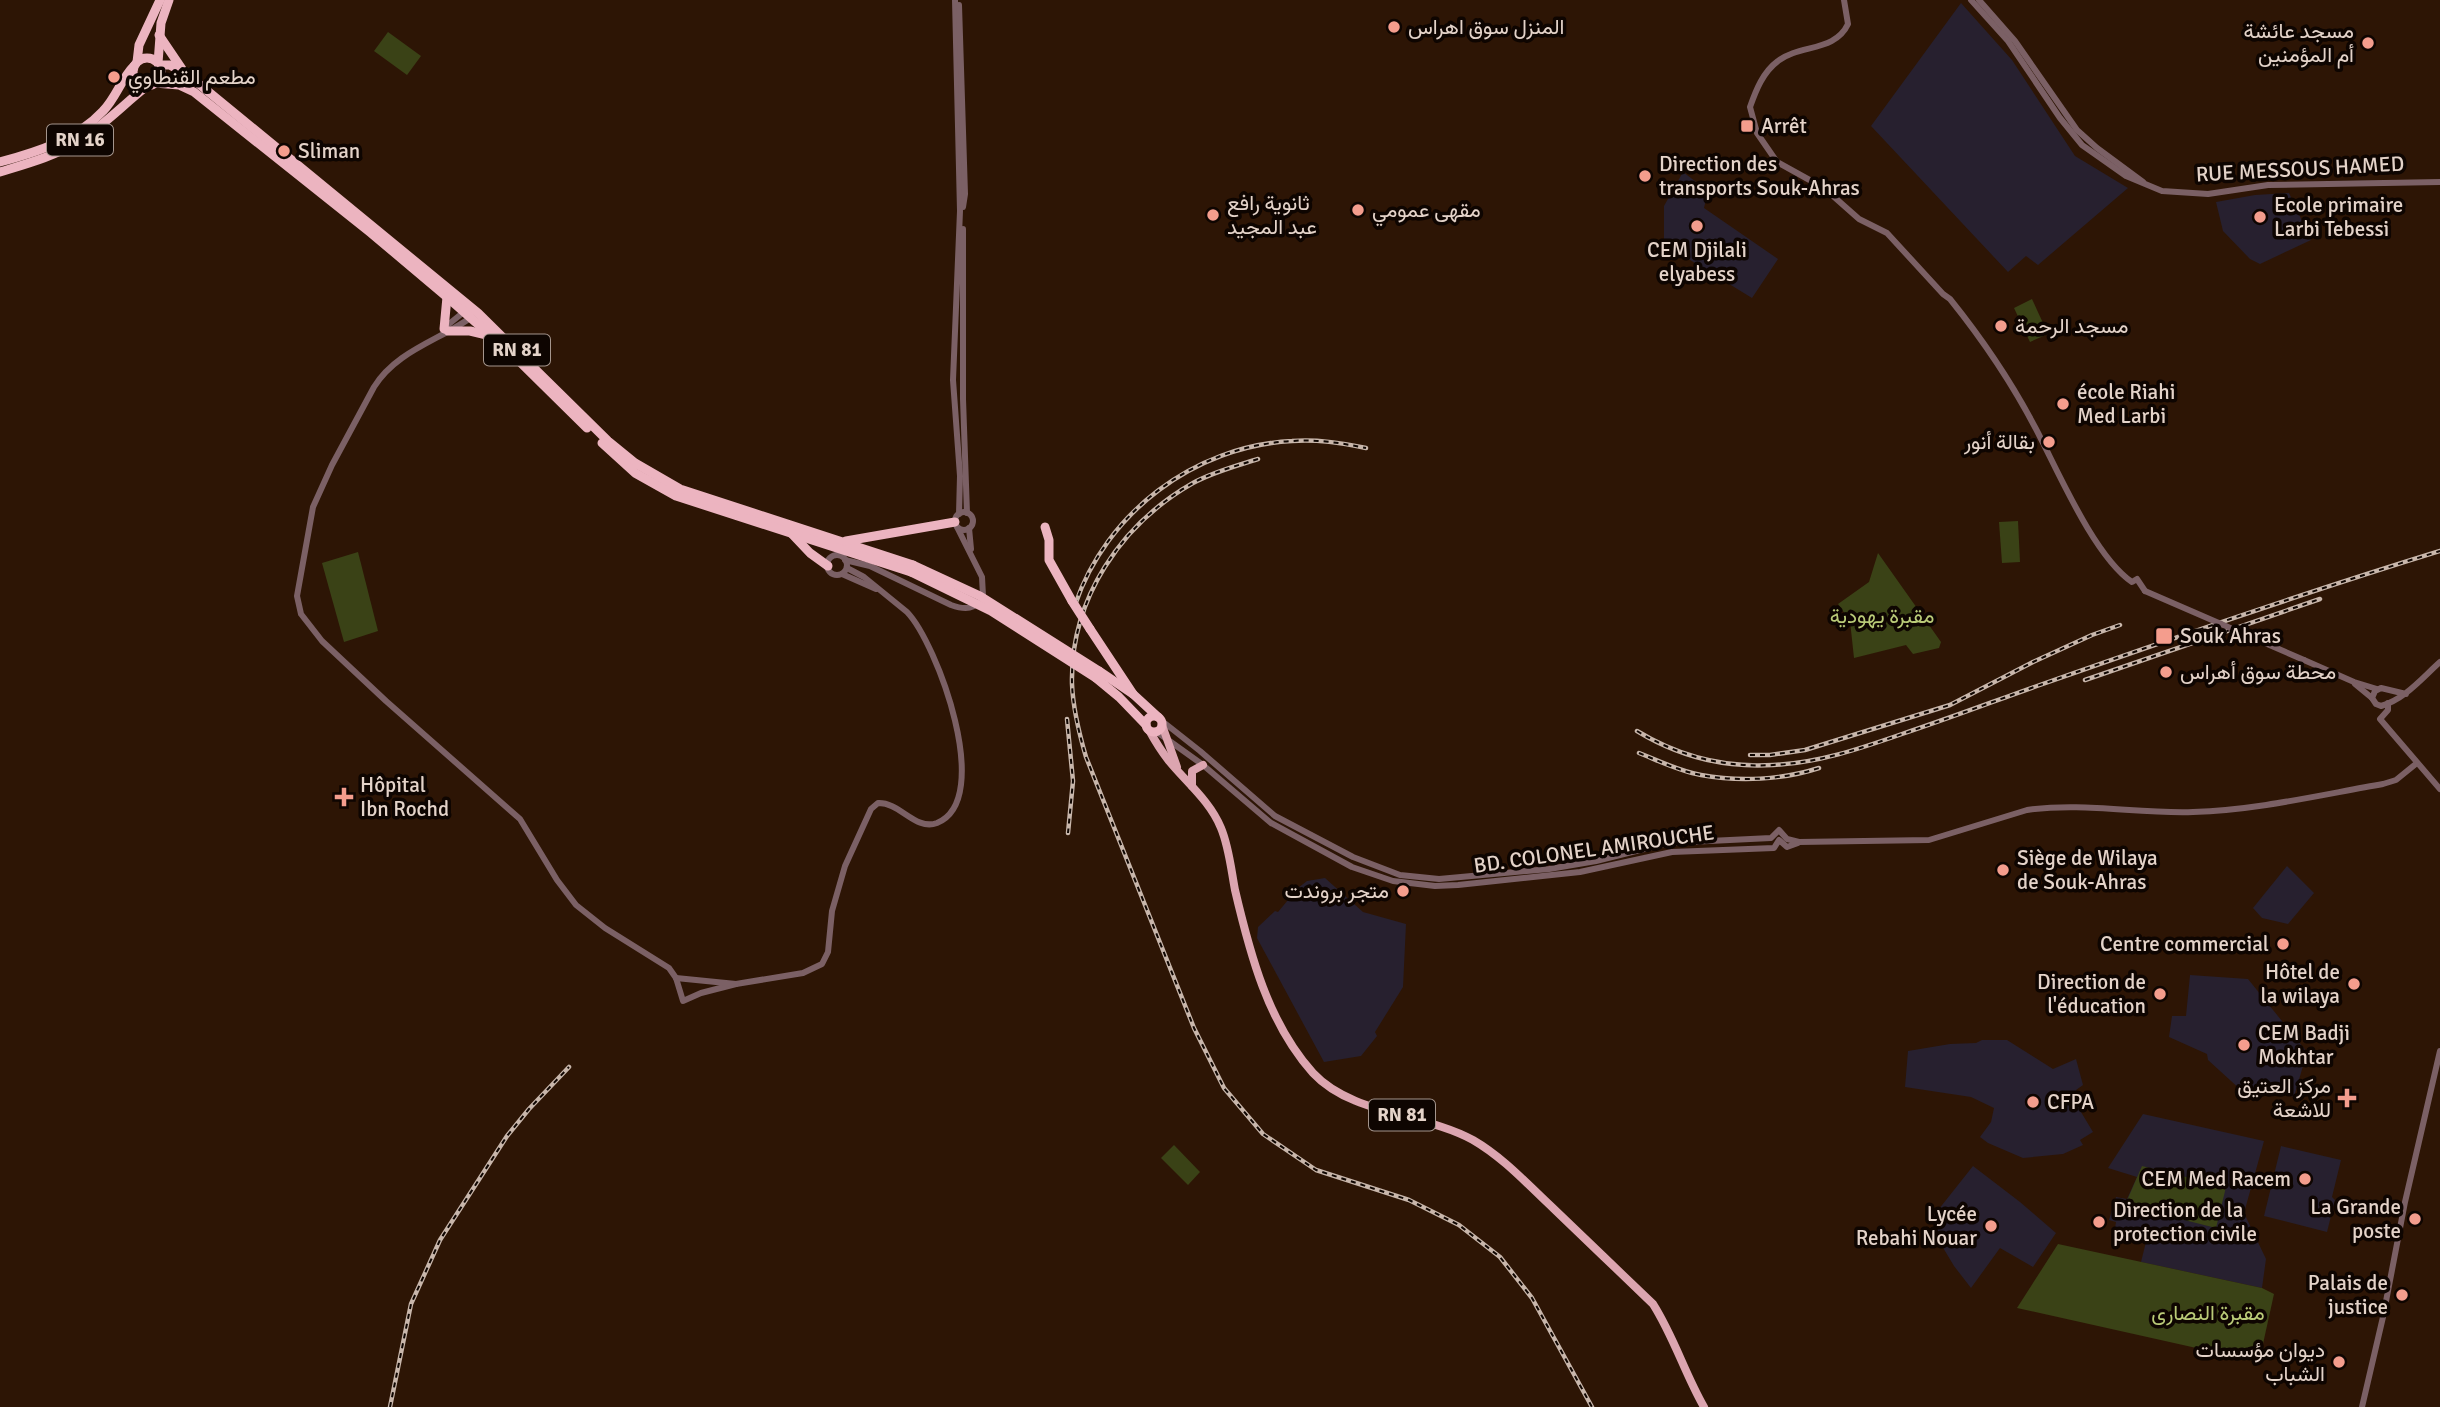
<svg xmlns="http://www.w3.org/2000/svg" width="2440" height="1407" font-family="Signika,Vazirmatn,sans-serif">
<rect width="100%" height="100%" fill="#2d1505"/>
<g fill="#27202f">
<path d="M1961,3L2012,60L2075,156L2128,188L2038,265L2026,256L2008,272L1871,126Z"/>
<path d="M1683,172L1708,191L1704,208L1778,259L1752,298L1664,244V206Z"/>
<path d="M2289,193L2311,240L2260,264L2250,259L2223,231L2216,202L2255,195Z"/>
<path d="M2287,866L2314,893L2288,924L2262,918L2253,908Z"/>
<path d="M1325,878L1363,912L1406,924L1403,987L1375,1032L1377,1036L1361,1056L1324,1062L1257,938L1258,927L1275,911L1278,912L1298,888L1307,881Z"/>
<path d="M2190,975L2248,979L2307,1052L2294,1097L2259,1085L2253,1101L2208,1060L2207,1054L2169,1037L2172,1016H2186Z"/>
<path d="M1982,1040H2007L2053,1069L2076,1059L2083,1085L2076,1090L2087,1107L2081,1112L2093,1132L2080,1140L2083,1145L2063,1154L2023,1158L1988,1143L1980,1137L1991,1122L1994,1108L1971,1097L1905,1087L1908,1051L1950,1044L1976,1043Z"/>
<path d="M2143,1114L2264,1141L2244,1213L2266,1259L2262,1288L2141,1262L2148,1234L2115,1228L2116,1222L2109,1220L2116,1197L2127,1199L2137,1177L2108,1168Z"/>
<path d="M2281,1146L2341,1160L2332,1197L2335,1200L2327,1232L2264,1216Z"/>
<path d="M1973,1166L2020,1202L2056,1233L2033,1267L2000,1248L1971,1288L1954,1266L1942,1246L1931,1219Z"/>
</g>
<g fill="#3a4216">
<path d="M388,32L421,56L407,75L374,51Z"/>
<path d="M2032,299L2048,334L2030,342L2014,308Z"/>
<path d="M2018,521L2020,562L2002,563L1999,522Z"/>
<path d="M358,552L378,631L344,642L322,563Z"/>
<path d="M1878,553L1941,642L1939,648L1913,654L1906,645L1854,658L1850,621L1838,604L1869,582Z"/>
<path d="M1174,1145L1200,1172L1188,1185L1161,1158Z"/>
<path d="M2142,1166L2226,1187L2216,1228L2125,1205Z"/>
<path d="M2058,1244L2262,1288L2274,1294L2259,1362L2017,1308Z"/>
</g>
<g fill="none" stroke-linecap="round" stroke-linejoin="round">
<g stroke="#7b6065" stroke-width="6">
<path d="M955,0L960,211L953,380L960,476L959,514"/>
<path d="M1844,0L1848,24C1835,52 1800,44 1778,61C1763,72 1756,90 1750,107L1757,133L1777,162L1824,188L1859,219L1887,233L1943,294L1950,299C1983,340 2012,383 2036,429C2058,471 2094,556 2132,582L2137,579L2145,591"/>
<path d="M1971,0L2008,41L2060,118L2082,145L2126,176L2162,191L2208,194L2268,185L2440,182"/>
<path d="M1979,0L2015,41L2077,130L2097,148L2143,182"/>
<path d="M959,5L965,194L963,207"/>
<path d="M963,229V399L967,513"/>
<path d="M473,316C441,340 397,350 374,387L332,465L313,507L297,596L301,614L322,641L386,701L520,819L557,880L576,905L605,928L669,968L676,978L683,1001L701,993L736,984L803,973L822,964L828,952L832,911L845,866L871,809L878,803C900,802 915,831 937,823C995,800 937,643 907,612L864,577L847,568"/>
<path d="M444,328L465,311"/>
<circle cx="964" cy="521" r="9"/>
<path d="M969,528L971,549"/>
<circle cx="837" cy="565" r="10"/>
<path d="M845,560L870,566L951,605C965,610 976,610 983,596L982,577L957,527"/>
<path d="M842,574L876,589"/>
<path d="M2304,660L2354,682L2377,689"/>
<path d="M2355,684L2372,698"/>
<path d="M2406,694L2381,688L2375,691L2372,698L2376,704L2381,706C2405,699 2421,679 2440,662"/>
<path d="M2388,703V710L2380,719L2440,789"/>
<path d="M1162,721L1200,751L1275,816L1353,857L1400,875L1439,879L1549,869L1596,861L1668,843L1771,838L1779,830L1787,839L1799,842L1929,840L2027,810C2083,802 2138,814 2193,812C2257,810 2320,795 2383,784L2396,780L2417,763"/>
<path d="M1157,732L1203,765L1271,823L1352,867L1393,881L1435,886L1458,885L1580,872L1672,852L1774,848L1779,840L1787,847L1798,843"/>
<path d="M676,978L736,984"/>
<path d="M2362,1407L2383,1317L2405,1202L2440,1051"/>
</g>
<g stroke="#dca5b0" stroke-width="8">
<path d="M1162,725L1177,767"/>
<path d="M1149,730C1155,741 1162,752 1169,761C1187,783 1210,801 1221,828C1229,847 1231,869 1235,890C1250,954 1268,1023 1313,1073C1352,1115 1424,1113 1473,1140C1504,1158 1528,1185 1554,1209C1587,1241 1620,1272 1653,1304C1674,1337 1685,1374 1704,1407"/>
<path d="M1192,786V771L1203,765"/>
</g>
<g stroke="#ecb4c0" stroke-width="9">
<path d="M159,35L182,69"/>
<circle cx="147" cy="72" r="14"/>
<path d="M137,62L139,45L160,0"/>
<path d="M158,63L161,23L169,0"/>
<path d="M159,65H170L188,75L478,313L608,441L635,463L680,489L913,565"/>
<path d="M155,83L179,85L194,92L371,233L447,297L514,356L587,428"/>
<path d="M0,162C37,152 76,140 103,111C116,98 121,79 134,66"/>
<path d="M0,172C26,164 55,156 78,142C103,126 124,104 147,86"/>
<path d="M444,329L447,297"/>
<path d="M448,331H470L491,336"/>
<path d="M602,443L635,473L676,496L911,572"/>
<path d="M1045,527L1049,540V560L1072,601"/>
<path d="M792,534L810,553L828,566"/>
<path d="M846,541L955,522"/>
<path d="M1090,629L1133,694"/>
<path d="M1099,671L1133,694L1158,717"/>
<path d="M1096,678L1119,697L1146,725"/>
<circle cx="1154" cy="724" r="8"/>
</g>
<g stroke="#c8b6ab" stroke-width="4.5">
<g id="rail">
<path d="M1258,459C1236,466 1213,472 1193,483C1121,524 1070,599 1072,684C1073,709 1079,733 1086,757L1194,1028L1224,1088L1263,1134L1316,1170L1409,1200L1459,1225L1500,1257L1532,1298L1592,1407"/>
<path d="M1075,605C1106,513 1194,446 1292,441C1317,439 1341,443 1366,448"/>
<path d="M2085,680L2320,599"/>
<path d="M1067,719L1073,781L1068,833"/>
<path d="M1637,731C1678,756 1725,768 1773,765C1818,763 1859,749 1902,734C1947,719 1992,702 2037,686C2170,639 2304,593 2440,551"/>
<path d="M1639,753C1659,761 1679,771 1701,775C1739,782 1782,780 1819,768"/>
<path d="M1750,755H1770L1805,750L1950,705L2033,662L2092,635L2120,625"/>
<path d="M390,1407L411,1304L440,1240L507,1136L529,1109L569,1067"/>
</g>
</g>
<use href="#rail" stroke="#0e0501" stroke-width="2" stroke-dasharray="5" stroke-linecap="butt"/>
<path stroke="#7b6065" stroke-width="6" d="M2145,591L2304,660"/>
<g stroke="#ecb4c0" stroke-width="9">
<path d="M913,565L980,596L1099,671"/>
<path d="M911,572L991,611L1096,678"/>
<path d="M1072,601L1090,629"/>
</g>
</g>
<g fill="#f49d8d" stroke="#0e0501" stroke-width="2.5">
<circle cx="1394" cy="27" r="7"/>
<circle cx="2368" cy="43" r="7"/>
<circle cx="114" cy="77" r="7"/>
<rect x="1740" y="119" width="14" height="14" rx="3.5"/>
<circle cx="284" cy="151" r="7"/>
<circle cx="1645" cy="176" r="7"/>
<circle cx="1358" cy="210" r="7"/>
<circle cx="1213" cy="215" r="7"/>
<circle cx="2260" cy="217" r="7"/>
<circle cx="1697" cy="226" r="7"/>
<circle cx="2001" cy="326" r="7"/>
<circle cx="2063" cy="404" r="7"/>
<circle cx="2049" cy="442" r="7"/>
<rect x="2155" y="627" width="18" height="18" rx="3.5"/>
<circle cx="2166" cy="672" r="7"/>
<path d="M340.5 786.5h7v7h7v7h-7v7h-7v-7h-7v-7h7z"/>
<circle cx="2003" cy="870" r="7"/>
<circle cx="1403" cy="891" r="7"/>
<circle cx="2283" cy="944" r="7"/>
<circle cx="2354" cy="984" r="7"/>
<circle cx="2160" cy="994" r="7"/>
<circle cx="2244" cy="1045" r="7"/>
<path d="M2343.5 1087.5h7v7h7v7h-7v7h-7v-7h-7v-7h7z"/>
<circle cx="2033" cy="1102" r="7"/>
<circle cx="2305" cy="1179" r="7"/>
<circle cx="2415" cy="1219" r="7"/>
<circle cx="2099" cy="1222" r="7"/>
<circle cx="1991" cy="1226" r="7"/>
<circle cx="2402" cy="1295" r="7"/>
<circle cx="2339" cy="1362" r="7"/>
</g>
<g text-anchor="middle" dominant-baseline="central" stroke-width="7" stroke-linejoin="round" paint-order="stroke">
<g fill="#0e0501" stroke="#a4958d" stroke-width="2">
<rect x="47" y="124.5" width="66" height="31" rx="5"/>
<rect x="484" y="334.5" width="66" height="31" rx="5"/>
<rect x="1369" y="1099.5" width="66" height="31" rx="5"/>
</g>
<g font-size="19" font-weight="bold" fill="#e4d3c9">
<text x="80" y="140">RN 16</text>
<text x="517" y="350">RN 81</text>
<text x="1402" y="1115">RN 81</text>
</g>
<g font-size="21" fill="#e4d3c9" stroke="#0e0501" text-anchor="start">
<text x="1408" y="27">المنزل سوق اهراس</text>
<text x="2354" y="31" text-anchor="end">مسجد عائشة<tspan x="2354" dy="24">أم المؤمنين</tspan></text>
<text x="128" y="77">مطعم القنطاوي</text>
<text x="1761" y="126">Arrêt</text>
<text x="298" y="151">Sliman</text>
<text x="1659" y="164">Direction des<tspan x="1659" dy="24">transports Souk-Ahras</tspan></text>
<text x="1227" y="203">ثانوية رافع<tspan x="1227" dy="24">عبد المجيد</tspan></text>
<text x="2274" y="205">Ecole primaire<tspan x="2274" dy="24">Larbi Tebessi</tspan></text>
<text x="1372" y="210">مقهى عمومي</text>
<text x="1697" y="250" text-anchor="middle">CEM Djilali<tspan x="1697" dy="24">elyabess</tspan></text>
<text x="2015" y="326">مسجد الرحمة</text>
<text x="2077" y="392">école Riahi<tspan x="2077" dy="24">Med Larbi</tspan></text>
<text x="2035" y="442" text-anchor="end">بقالة أنور</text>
<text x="2180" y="636">Souk Ahras</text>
<text x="2180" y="672">محطة سوق أهراس</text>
<text x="360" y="785">Hôpital<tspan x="360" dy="24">Ibn Rochd</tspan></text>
<text x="2017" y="858">Siège de Wilaya<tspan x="2017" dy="24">de Souk-Ahras</tspan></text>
<text x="1389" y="891" text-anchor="end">متجر بروندت</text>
<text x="2269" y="944" text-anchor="end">Centre commercial</text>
<text x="2340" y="972" text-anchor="end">Hôtel de<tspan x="2340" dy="24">la wilaya</tspan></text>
<text x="2146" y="982" text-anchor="end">Direction de<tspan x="2146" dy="24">l'éducation</tspan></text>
<text x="2258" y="1033">CEM Badji<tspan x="2258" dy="24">Mokhtar</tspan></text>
<text x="2331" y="1086" text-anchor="end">مركز العتيق<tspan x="2331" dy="24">للاشعة</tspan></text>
<text x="2047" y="1102">CFPA</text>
<text x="2291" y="1179" text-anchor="end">CEM Med Racem</text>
<text x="2401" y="1207" text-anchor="end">La Grande<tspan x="2401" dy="24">poste</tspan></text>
<text x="2113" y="1210">Direction de la<tspan x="2113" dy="24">protection civile</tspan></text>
<text x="1977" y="1214" text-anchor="end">Lycée<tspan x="1977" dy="24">Rebahi Nouar</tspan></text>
<text x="2388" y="1283" text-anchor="end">Palais de<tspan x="2388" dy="24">justice</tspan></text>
<text x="2325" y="1350" text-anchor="end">ديوان مؤسسات<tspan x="2325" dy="24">الشباب</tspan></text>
</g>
<g font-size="21" fill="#e4d3c9" stroke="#0e0501">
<text transform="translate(2300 169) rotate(-3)">RUE MESSOUS HAMED</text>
<text transform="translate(1594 849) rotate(-8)">BD. COLONEL AMIROUCHE</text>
</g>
<g font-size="21" fill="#bacb78" stroke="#0e0501">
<text x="1882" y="616">مقبرة يهودية</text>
<text x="2208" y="1313">مقبرة النصارى</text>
</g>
</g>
</svg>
